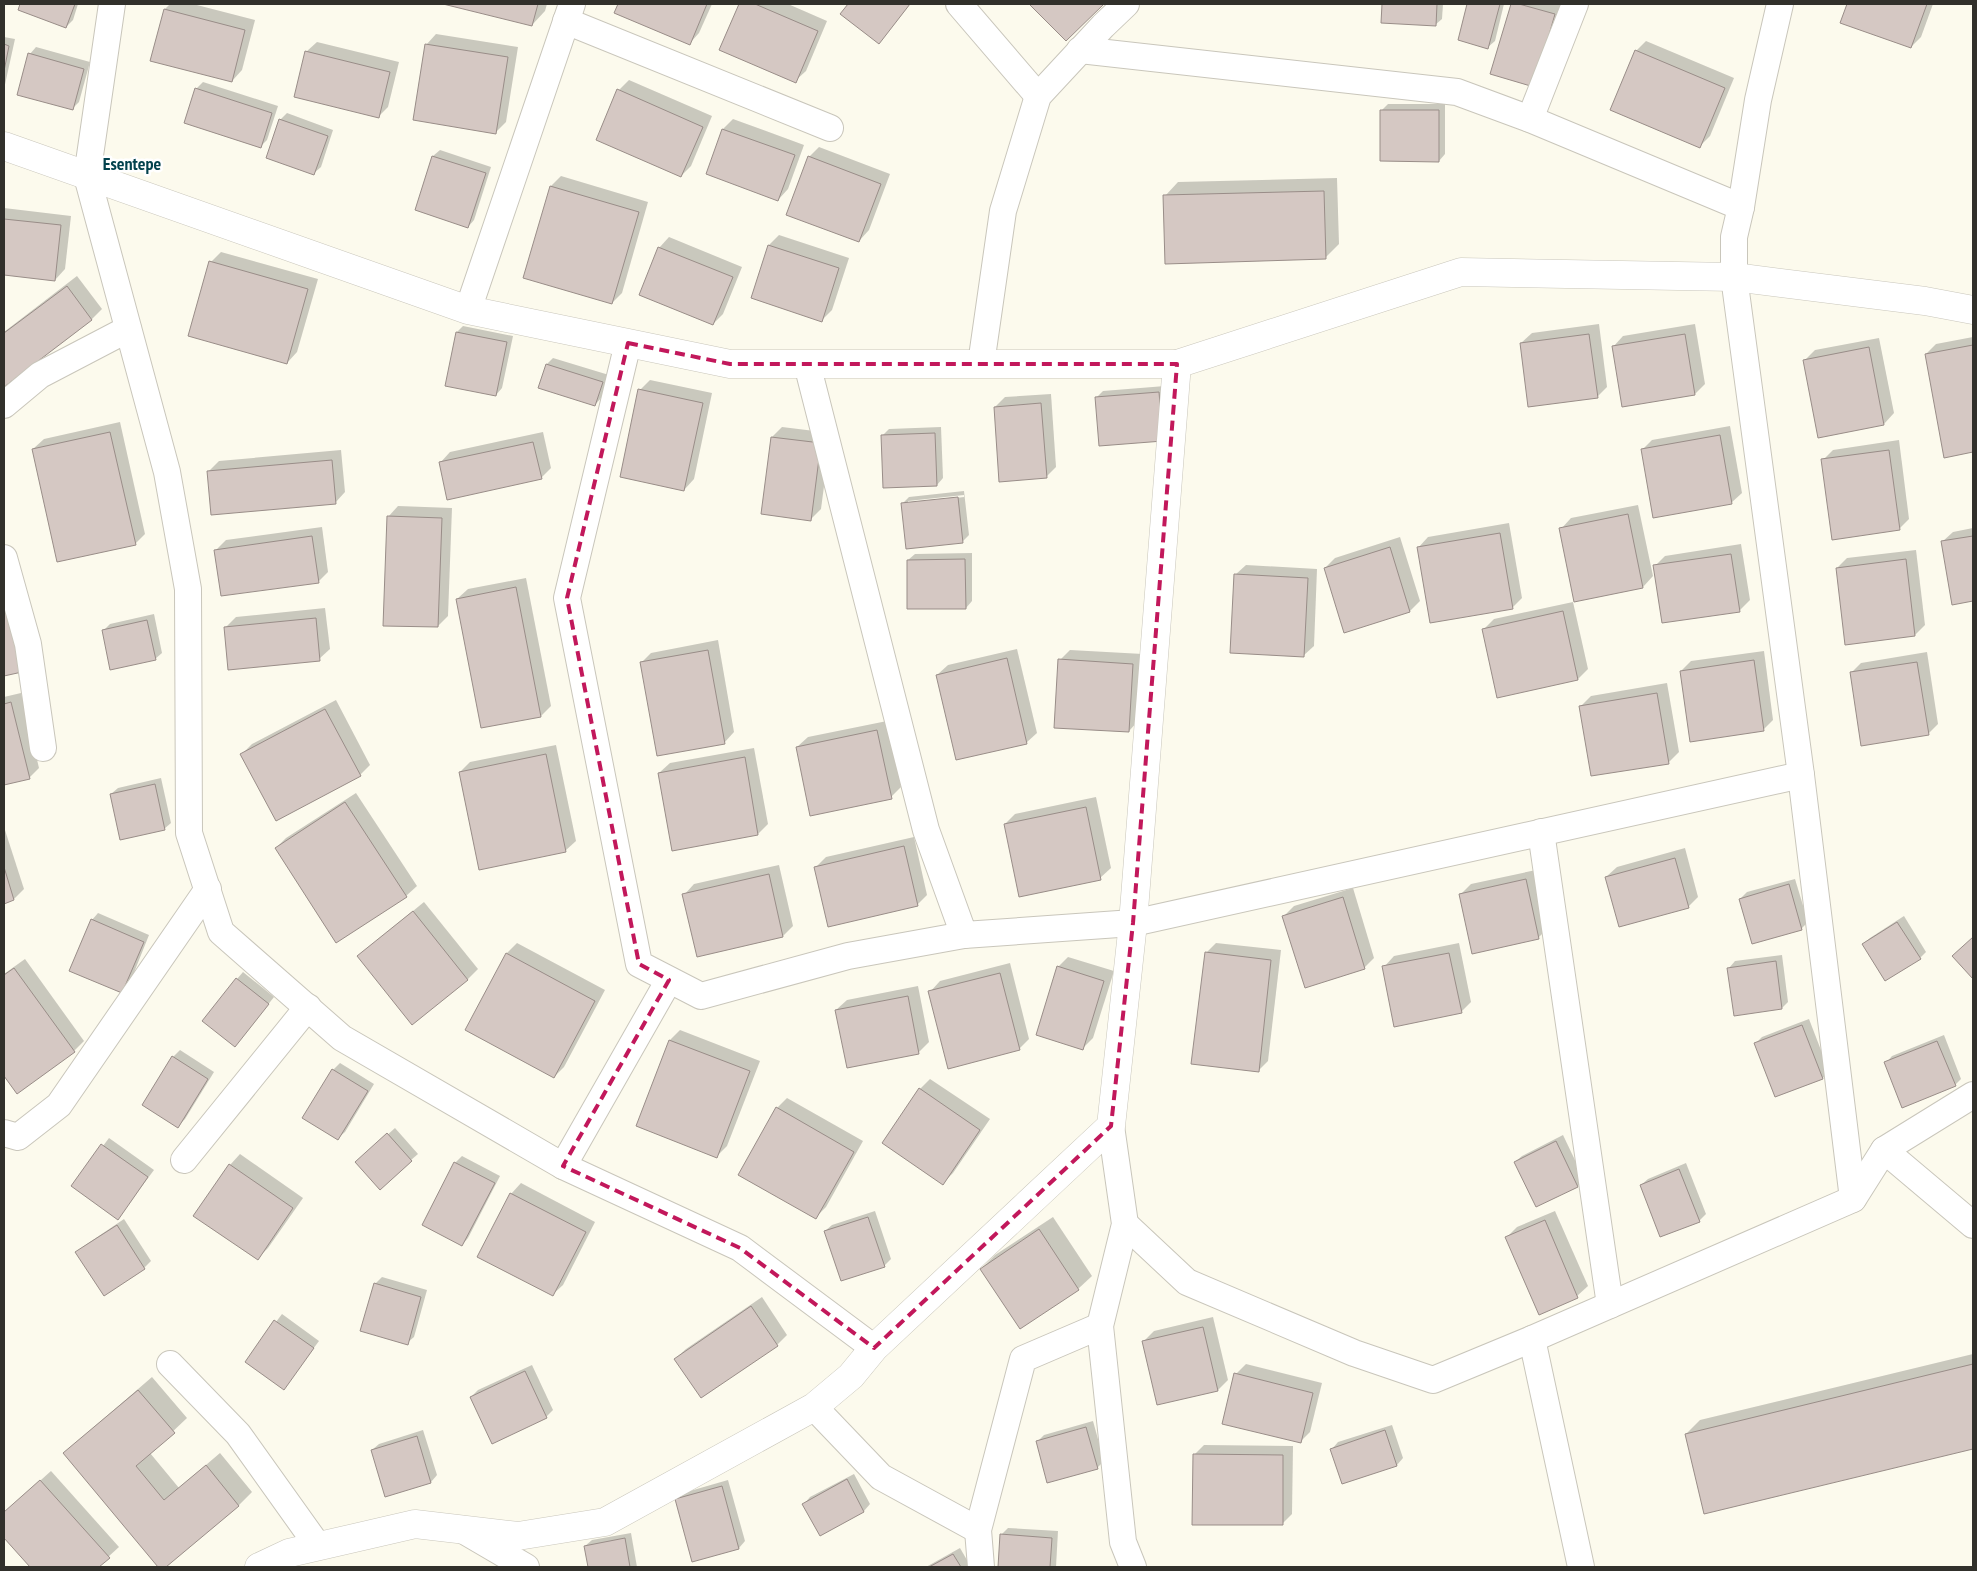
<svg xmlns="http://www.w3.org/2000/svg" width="1977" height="1571" font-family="'PT Sans Narrow',sans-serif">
<rect width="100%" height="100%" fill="#fcfaed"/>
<g fill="#0003" fill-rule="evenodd">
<path d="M21,4H78L73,20L66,27L19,10Z"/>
<path d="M170,4H193L255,20L242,70L232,81L165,9Z"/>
<path d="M448,4H547L545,11L532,25Z"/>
<path d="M619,4H712L699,33L689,44L615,13Z"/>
<path d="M741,4H788L827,21L806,71L795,81L721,49Z"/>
<path d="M849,4H910L879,43L841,14Z"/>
<path d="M1031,4H1102L1066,39Z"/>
<path d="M1383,4H1443L1442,19L1435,25L1382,22Z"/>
<path d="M1468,4H1504L1495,41L1488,47L1459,40Z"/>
<path d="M1512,4H1562L1534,86L1492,73Z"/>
<path d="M1848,4H1933L1921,37L1911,47L1842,22Z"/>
<path d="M436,34L518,47L506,122L496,132L426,45Z"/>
<path d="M4,37L15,39L4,89Z"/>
<path d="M1646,41L1734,78L1710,136L1700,146L1636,51Z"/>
<path d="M317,42L399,62L388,107L378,117L306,52Z"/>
<path d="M36,47L90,62L79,102L72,109L30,54Z"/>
<path d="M629,80L712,116L691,166L681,176L619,90Z"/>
<path d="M203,82L278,106L267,140L261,146L196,89Z"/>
<path d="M1388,104H1445V154L1439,161L1381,111Z"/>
<path d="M287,113L333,130L321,167L314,173L280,120Z"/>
<path d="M733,119L804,145L788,189L778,200L723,129Z"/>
<path d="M819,147L890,174L869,230L859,241L809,157Z"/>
<path d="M440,150L491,167L474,220L468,227L416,210L433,156Z"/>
<path d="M561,176L648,202L622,293L612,303L551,186Z"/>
<path d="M1337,178L1339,244L1325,258L1165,196L1178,182Z"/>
<path d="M4,208L71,216L65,269L55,280L4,274Z"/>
<path d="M779,235L849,258L832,310L822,320L769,245Z"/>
<path d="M669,237L742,267L723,314L713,324L659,248Z"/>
<path d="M221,252L318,279L297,352L287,363L211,262Z"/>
<path d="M77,276L102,309L92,319L4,386V332Z"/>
<path d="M1599,324L1607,387L1597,397L1521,343L1532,333Z"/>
<path d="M1695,324L1705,384L1695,394L1613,347L1623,336Z"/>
<path d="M463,326L513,336L502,388L496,395L457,332Z"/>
<path d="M1973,337V451L1945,456L1926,354L1936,344Z"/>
<path d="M1879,338L1894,413L1884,424L1804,361L1815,350Z"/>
<path d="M553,358L609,375L601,398L595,405L547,364Z"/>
<path d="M650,380L712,393L694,479L684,490L640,390Z"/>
<path d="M1165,386L1169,433L1097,397L1103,391Z"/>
<path d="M1051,394L1056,467L1046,477L995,407L1005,397Z"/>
<path d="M120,422L145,534L135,544L33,449L44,439Z"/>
<path d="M1730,426L1742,493L1731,503L1642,450L1652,440Z"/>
<path d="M782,427L831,433L821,509L810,520L772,437Z"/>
<path d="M941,427L943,478L937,485L882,436L889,429Z"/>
<path d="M543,432L551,468L541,478L440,463L450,452Z"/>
<path d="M1899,440L1909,519L1899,529L1823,460L1833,450Z"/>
<path d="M341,450L345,492L335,503L209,471L219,461Z"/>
<path d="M964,491L969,535L962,542L902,504L909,497ZM964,495V497L908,504V501Z"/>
<path d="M1638,505L1653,576L1643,587L1561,529L1571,518Z"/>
<path d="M398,506L452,508L448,616L438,626L388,517Z"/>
<path d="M1509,523L1522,598L1512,608L1418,548L1428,537Z"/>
<path d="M322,527L328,572L318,582L216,550L226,540Z"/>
<path d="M1973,528V600L1953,604L1942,542L1953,532Z"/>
<path d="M1400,537L1420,601L1410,611L1325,568L1335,558Z"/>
<path d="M1741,544L1750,600L1740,610L1655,566L1665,556Z"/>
<path d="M1916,550L1925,625L1915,635L1846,643L1837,568L1847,558Z"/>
<path d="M972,553V601L966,608L908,560L915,554Z"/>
<path d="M1246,565L1317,569L1314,646L1303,656L1235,575Z"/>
<path d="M526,578L551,706L541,716L457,599L468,589Z"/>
<path d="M4,588L21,671L4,675Z"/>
<path d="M1573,602L1588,669L1578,679L1484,629L1494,619Z"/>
<path d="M325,608L330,649L319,659L226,627L236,617Z"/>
<path d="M154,614L162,653L155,659L103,631L110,624Z"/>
<path d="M718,640L734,732L724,743L641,663L651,653Z"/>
<path d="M1017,649L1037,733L1026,743L937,675L948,665Z"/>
<path d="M1070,650L1143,654L1139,720L1129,731L1060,660Z"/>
<path d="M1764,651L1773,720L1763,730L1681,671L1691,661Z"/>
<path d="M1927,652L1938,724L1928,734L1851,673L1861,663Z"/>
<path d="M1667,683L1679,752L1669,762L1581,706L1591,696Z"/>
<path d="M21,693L39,768L29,778L4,784V697Z"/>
<path d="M336,700L370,765L360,775L242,754L252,744Z"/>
<path d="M887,721L901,787L891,797L797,747L808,737Z"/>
<path d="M556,745L576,841L565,851L460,772L470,762Z"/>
<path d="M754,748L768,824L758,834L659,773L670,763Z"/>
<path d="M161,778L171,823L164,829L111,794L118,788Z"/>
<path d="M356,793L417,886L406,896L336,942L276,848L286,838Z"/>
<path d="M1096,797L1111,868L1100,878L1005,824L1015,814Z"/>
<path d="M4,827L24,889L14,899L4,903Z"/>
<path d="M914,837L927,895L917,905L816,867L826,857Z"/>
<path d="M1685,848L1698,897L1688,907L1606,877L1617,867Z"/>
<path d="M779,865L793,926L783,936L684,895L694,884Z"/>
<path d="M1536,870L1548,928L1538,938L1461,894L1471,884Z"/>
<path d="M1795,879L1808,922L1801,929L1740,899L1747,892Z"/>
<path d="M1353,888L1374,958L1364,968L1284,916L1294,906Z"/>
<path d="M424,902L478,969L467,980L358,956Z"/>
<path d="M98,913L149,935L129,985L122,992L92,920Z"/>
<path d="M1904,916L1926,952L1920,958L1863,944L1870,938Z"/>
<path d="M517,943L605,990L564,1067L554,1077L466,1030L507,953Z"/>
<path d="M1216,943L1281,950L1268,1061L1258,1071L1206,953Z"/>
<path d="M1459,943L1471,1002L1461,1012L1384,967L1394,956Z"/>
<path d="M1782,955L1788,1002L1782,1008L1729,968L1735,961Z"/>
<path d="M1068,957L1114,971L1093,1038L1083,1048L1058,967Z"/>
<path d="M25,959L84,1041L74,1051L17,1093L4,1074V974Z"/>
<path d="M1010,963L1029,1039L1019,1049L930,992L940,981Z"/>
<path d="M243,972L274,997L241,1039L237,979Z"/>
<path d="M918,986L929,1042L919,1052L836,1010L847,1000Z"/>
<path d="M1809,1019L1829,1071L1823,1078L1775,1096L1755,1044L1762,1037Z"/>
<path d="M680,1030L760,1061L727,1146L717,1156L638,1126L670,1040Z"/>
<path d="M1944,1035L1961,1079L1955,1085L1886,1063L1892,1056Z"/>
<path d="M180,1050L214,1072L185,1119L178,1126L143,1104L173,1057Z"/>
<path d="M340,1063L374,1084L345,1132L338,1138L333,1070Z"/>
<path d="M930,1079L990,1119L953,1173L943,1183L884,1143L920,1089Z"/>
<path d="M787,1098L863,1141L826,1207L816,1217L777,1108Z"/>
<path d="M395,1128L418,1154L411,1160L364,1156Z"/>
<path d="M1563,1135L1584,1179L1578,1186L1536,1206L1515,1162L1522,1156Z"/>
<path d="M109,1138L154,1170L118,1218L73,1186Z"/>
<path d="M240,1154L303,1198L268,1248L258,1258L230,1165Z"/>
<path d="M462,1156L500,1176L468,1238L462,1245L455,1163Z"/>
<path d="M1686,1163L1706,1214L1699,1221L1641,1185L1648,1179Z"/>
<path d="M521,1183L595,1222L563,1285L552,1295L511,1194Z"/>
<path d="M875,1211L891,1259L884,1266L825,1231L832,1225Z"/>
<path d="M1555,1211L1588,1286L1577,1296L1540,1313L1507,1237L1517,1227Z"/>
<path d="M1053,1217L1092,1276L1078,1289L981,1269L995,1255Z"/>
<path d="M124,1219L151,1261L144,1268L105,1294L77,1252L84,1246Z"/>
<path d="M382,1277L427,1290L414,1337L407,1343L375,1284Z"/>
<path d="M762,1297L787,1335L777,1345L675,1359L686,1349Z"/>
<path d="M282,1314L319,1341L284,1388L246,1362Z"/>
<path d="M1213,1317L1228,1380L1218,1390L1144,1341L1154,1331Z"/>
<path d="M1973,1354V1448L1705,1512L1686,1434L1700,1420Z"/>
<path d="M1246,1364L1322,1383L1310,1432L1300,1442L1236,1374Z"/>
<path d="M532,1365L553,1410L546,1417L471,1397L478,1390Z"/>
<path d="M152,1377L187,1418L150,1453L179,1488L220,1453L252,1492L239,1505L164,1567H159L64,1453Z"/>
<path d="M1093,1421L1104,1461L1097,1468L1037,1442L1044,1435Z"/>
<path d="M1392,1425L1403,1458L1397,1465L1343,1483L1332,1449L1338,1442Z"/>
<path d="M423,1430L437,1475L431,1482L372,1450L379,1444Z"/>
<path d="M1204,1445L1293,1446L1292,1514L1282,1524L1194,1455Z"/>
<path d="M51,1471L119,1547L97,1567H32L4,1536V1513Z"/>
<path d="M854,1474L870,1504L864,1511L820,1534L804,1504L810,1497Z"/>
<path d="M728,1480L745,1541L739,1548L676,1499L683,1493Z"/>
<path d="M1008,1528L1058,1531L1056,1567H999L1001,1535Z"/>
<path d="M631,1533L637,1567H589L585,1546L592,1540Z"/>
<path d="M960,1548L971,1567H926Z"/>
</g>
<g fill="#d5c8c3" stroke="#998d88">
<path d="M20,4H75L66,28L18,10Z"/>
<path d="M443,4H538L532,26Z"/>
<path d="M618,4H707L690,45L614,13Z"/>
<path d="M739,4H755L818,31L796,83L719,50Z"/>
<path d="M848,4H910L879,44L840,14Z"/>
<path d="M1029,4H1104L1066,41Z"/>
<path d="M1382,4H1437L1436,26L1381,23Z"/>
<path d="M1467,4H1500L1488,49L1458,40Z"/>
<path d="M1511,4H1519L1555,14L1534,87L1490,74Z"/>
<path d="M1847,4H1927L1911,48L1840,23Z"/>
<path d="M164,9L245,30L232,82L150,61Z"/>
<path d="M4,44L9,46L4,71Z"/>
<path d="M425,44L508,57L496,134L413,120Z"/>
<path d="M1635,50L1725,88L1700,148L1610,110Z"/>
<path d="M305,51L390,72L379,118L294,97Z"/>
<path d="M28,53L84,69L73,110L17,95Z"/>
<path d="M195,88L272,113L261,148L184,123Z"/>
<path d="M617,89L703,127L681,177L596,140Z"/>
<path d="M1380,110H1439V162L1380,161Z"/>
<path d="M279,119L328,136L314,175L266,158Z"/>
<path d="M722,129L795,155L778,201L706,174Z"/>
<path d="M432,156L486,173L468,228L415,210Z"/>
<path d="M808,156L881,184L859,242L786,215Z"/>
<path d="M550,186L639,212L612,304L523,278Z"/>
<path d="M1324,191L1326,259L1165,264L1163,195Z"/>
<path d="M4,219L61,225L55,281L4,275Z"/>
<path d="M768,245L839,268L822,322L751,298Z"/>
<path d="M658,247L733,277L713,325L639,295Z"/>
<path d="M209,261L308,289L287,364L188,336Z"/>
<path d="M67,286L92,320L4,387V333Z"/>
<path d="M456,332L507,342L496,396L445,386Z"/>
<path d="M1589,334L1598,398L1528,407L1520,343Z"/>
<path d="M1685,334L1695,395L1622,407L1612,346Z"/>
<path d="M1973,345V452L1944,458L1925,354Z"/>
<path d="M1869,347L1884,425L1818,438L1803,360Z"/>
<path d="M546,364L603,382L595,406L538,388Z"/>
<path d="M638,389L703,403L684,491L620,477Z"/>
<path d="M1159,392L1163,441L1099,446L1095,397Z"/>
<path d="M1041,403L1047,478L999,482L994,407Z"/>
<path d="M110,432L136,545L57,562L32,449Z"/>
<path d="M935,433L937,486L883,488L881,435Z"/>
<path d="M1720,435L1732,504L1653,518L1641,449Z"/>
<path d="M771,437L821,443L811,521L761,514Z"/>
<path d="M533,442L542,479L447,500L439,462Z"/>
<path d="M1889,450L1900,530L1832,540L1821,459Z"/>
<path d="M332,460L336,504L211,515L207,471Z"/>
<path d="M958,497L963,543L906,549L901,503Z"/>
<path d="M1628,514L1643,588L1574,602L1559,528Z"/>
<path d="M387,516L442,518L438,627L383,626Z"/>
<path d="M1500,533L1513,609L1430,623L1417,547Z"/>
<path d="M312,536L319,583L221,596L214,550Z"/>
<path d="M1973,536V601L1952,605L1941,541Z"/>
<path d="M1390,547L1410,612L1344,633L1324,568Z"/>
<path d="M1731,554L1740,612L1662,623L1653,565Z"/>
<path d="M965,559L966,609H907V560Z"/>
<path d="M1906,559L1915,636L1845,645L1836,568Z"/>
<path d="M1234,574L1308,578L1304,657L1230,653Z"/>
<path d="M516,587L541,717L481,728L456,599Z"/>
<path d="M4,595L22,672L4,676Z"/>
<path d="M1563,611L1578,680L1497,698L1482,629Z"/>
<path d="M316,618L320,661L228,670L224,627Z"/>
<path d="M147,620L156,660L110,670L102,630Z"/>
<path d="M708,650L725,744L657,756L640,662Z"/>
<path d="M1007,658L1027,744L956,760L936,675Z"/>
<path d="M1058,659L1133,664L1129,732L1054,728Z"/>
<path d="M1754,660L1764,731L1690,742L1680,671Z"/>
<path d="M1917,662L1929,735L1861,746L1850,672Z"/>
<path d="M1657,693L1669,764L1591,776L1579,706Z"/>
<path d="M11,702L30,779L4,785V704Z"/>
<path d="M325,709L361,776L276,821L240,754Z"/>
<path d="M877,730L892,799L810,816L796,747Z"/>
<path d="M546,754L566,852L479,870L459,772Z"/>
<path d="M745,757L758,835L672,851L658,773Z"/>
<path d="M155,784L165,830L120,840L110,794Z"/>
<path d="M345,802L407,897L336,943L275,848Z"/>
<path d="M1086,807L1101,880L1019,897L1004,824Z"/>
<path d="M904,846L918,906L828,927L814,867Z"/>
<path d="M1675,858L1689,908L1619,927L1605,877Z"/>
<path d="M4,867L14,900L4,904Z"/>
<path d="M769,874L783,937L697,957L682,894Z"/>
<path d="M1526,879L1539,939L1472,954L1459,894Z"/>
<path d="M1789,884L1802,930L1752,944L1739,899Z"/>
<path d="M1343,897L1365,969L1305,988L1282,916Z"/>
<path d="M413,911L468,980L412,1025L357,956Z"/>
<path d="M91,919L144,942L122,993L69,971Z"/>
<path d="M1897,922L1921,959L1885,981L1862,944Z"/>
<path d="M1973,937V979L1952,956Z"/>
<path d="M1205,952L1271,960L1259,1072L1191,1064Z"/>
<path d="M506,953L595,1001L554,1078L465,1030Z"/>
<path d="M1449,953L1462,1013L1394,1027L1382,966Z"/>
<path d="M1776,961L1782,1009L1734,1016L1727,968Z"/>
<path d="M1057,966L1104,981L1083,1050L1036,1035Z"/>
<path d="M14,968L75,1052L17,1094L4,1076V975Z"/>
<path d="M1000,973L1020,1050L948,1069L928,991Z"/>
<path d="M236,978L269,1004L235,1047L202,1021Z"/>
<path d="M908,996L919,1054L847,1068L835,1010Z"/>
<path d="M1802,1025L1823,1079L1775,1097L1754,1043Z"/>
<path d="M669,1040L750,1071L717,1158L636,1126Z"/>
<path d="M1937,1041L1956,1086L1902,1108L1884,1062Z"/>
<path d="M172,1056L208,1079L178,1128L142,1105Z"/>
<path d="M332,1069L368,1091L338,1140L302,1118Z"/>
<path d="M919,1088L980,1130L943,1185L882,1143Z"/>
<path d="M776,1107L854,1152L816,1219L738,1175Z"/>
<path d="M387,1133L412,1161L380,1190L355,1162Z"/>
<path d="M1556,1141L1578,1187L1536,1207L1514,1162Z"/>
<path d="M101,1144L148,1177L118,1220L71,1186Z"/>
<path d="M454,1162L495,1183L462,1246L422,1225Z"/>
<path d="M229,1164L293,1208L258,1260L193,1216Z"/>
<path d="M1679,1169L1700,1222L1660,1237L1640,1185Z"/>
<path d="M510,1193L586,1232L553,1296L477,1257Z"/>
<path d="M868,1217L885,1267L841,1281L824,1231Z"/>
<path d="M1545,1220L1578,1298L1539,1315L1505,1237Z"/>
<path d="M117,1225L145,1269L104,1296L75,1252Z"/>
<path d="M1039,1229L1079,1290L1020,1329L980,1269Z"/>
<path d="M374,1283L421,1297L408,1345L360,1331Z"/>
<path d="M751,1306L778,1346L701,1398L674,1359Z"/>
<path d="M274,1320L314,1348L284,1390L245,1362Z"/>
<path d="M1203,1327L1218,1391L1157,1405L1142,1341Z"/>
<path d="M1973,1364V1449L1704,1514L1685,1434Z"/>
<path d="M525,1371L547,1418L492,1444L470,1397Z"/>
<path d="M1234,1373L1313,1393L1301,1443L1222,1424Z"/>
<path d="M138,1390L175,1433L136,1466L164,1500L206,1465L239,1506L166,1567H158L63,1453Z"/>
<path d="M1086,1427L1098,1469L1047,1483L1036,1441Z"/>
<path d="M1385,1430L1397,1466L1342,1484L1330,1449Z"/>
<path d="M417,1436L431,1483L385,1497L371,1450Z"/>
<path d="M1193,1454L1283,1455V1525H1192Z"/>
<path d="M847,1479L864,1512L820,1536L802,1504Z"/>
<path d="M40,1480L110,1558L99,1567H30L4,1538V1512Z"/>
<path d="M722,1486L739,1549L692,1562L675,1499Z"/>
<path d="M1000,1534L1052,1538L1050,1567H998Z"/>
<path d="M625,1538L630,1567H588L584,1546Z"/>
<path d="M953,1554L961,1567H929Z"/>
</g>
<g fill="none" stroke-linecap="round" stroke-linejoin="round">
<g stroke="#c9c6bb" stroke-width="28">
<g id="minor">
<path d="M112,4L87,176L167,472L188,589L189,833L221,932L342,1038L563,1166L740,1248L874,1348"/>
<path d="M959,4L1038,96"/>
<path d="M1780,4L1758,100L1741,207L1734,237V277L1801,775L1853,1199"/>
<path d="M566,21L830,128"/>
<path d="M1080,50L1457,92L1530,119L1741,207"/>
<path d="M1530,119L1575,4"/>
<path d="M468,310L572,4"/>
<path d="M628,343L567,598L639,964L701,996L848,956L964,935"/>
<path d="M807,364L926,830L964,935L1133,923L1801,775"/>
<path d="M981,364L1003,211L1038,96L1103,26L1126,4"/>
<path d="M4,405L40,375L128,329"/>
<path d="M4,558L28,644L43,748"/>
<path d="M1541,832L1610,1305"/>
<path d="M1111,1126L1125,1224L1100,1326L1123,1542L1133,1567"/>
<path d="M4,1133L18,1137L59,1105L208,889"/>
<path d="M1884,1150L1973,1225"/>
<path d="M184,1160L308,1007"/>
<path d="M563,1166L669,980"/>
<path d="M1125,1224L1187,1282L1354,1353L1433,1380L1532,1339L1853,1199L1884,1150L1973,1095"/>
<path d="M1532,1339L1581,1567"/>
<path d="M170,1364L238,1434L318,1546"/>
<path d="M814,1407L881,1477L978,1530"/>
<path d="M461,1529L526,1567"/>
<path d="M981,1567L978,1530L1023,1359L1100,1326"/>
</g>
</g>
<g stroke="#c9c6bb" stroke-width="29">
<g id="tertiary">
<path d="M4,146L468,310L730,364H1177L1461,272L1734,277L1925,301L1973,310"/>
<path d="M259,1567L289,1553L415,1524L518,1536L605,1522L814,1407L851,1376L874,1348L1111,1126L1133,923L1177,364"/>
</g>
</g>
<use href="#minor" stroke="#fff" stroke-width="26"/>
<use href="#tertiary" stroke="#fff" stroke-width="28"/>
</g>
<path fill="none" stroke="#c2185b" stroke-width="4" stroke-dasharray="10 6" stroke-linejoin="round" d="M628,343L730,364H1177L1133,923L1111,1126L874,1348L740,1248L563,1166L669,980L639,964L567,598Z"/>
<g text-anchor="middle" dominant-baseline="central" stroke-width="5" stroke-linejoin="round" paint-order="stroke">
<g font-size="18" font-weight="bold" fill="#03424d" stroke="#fff">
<text x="132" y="163">Esentepe</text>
</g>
</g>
<rect width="1977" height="1571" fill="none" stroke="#31302b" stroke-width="10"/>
</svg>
